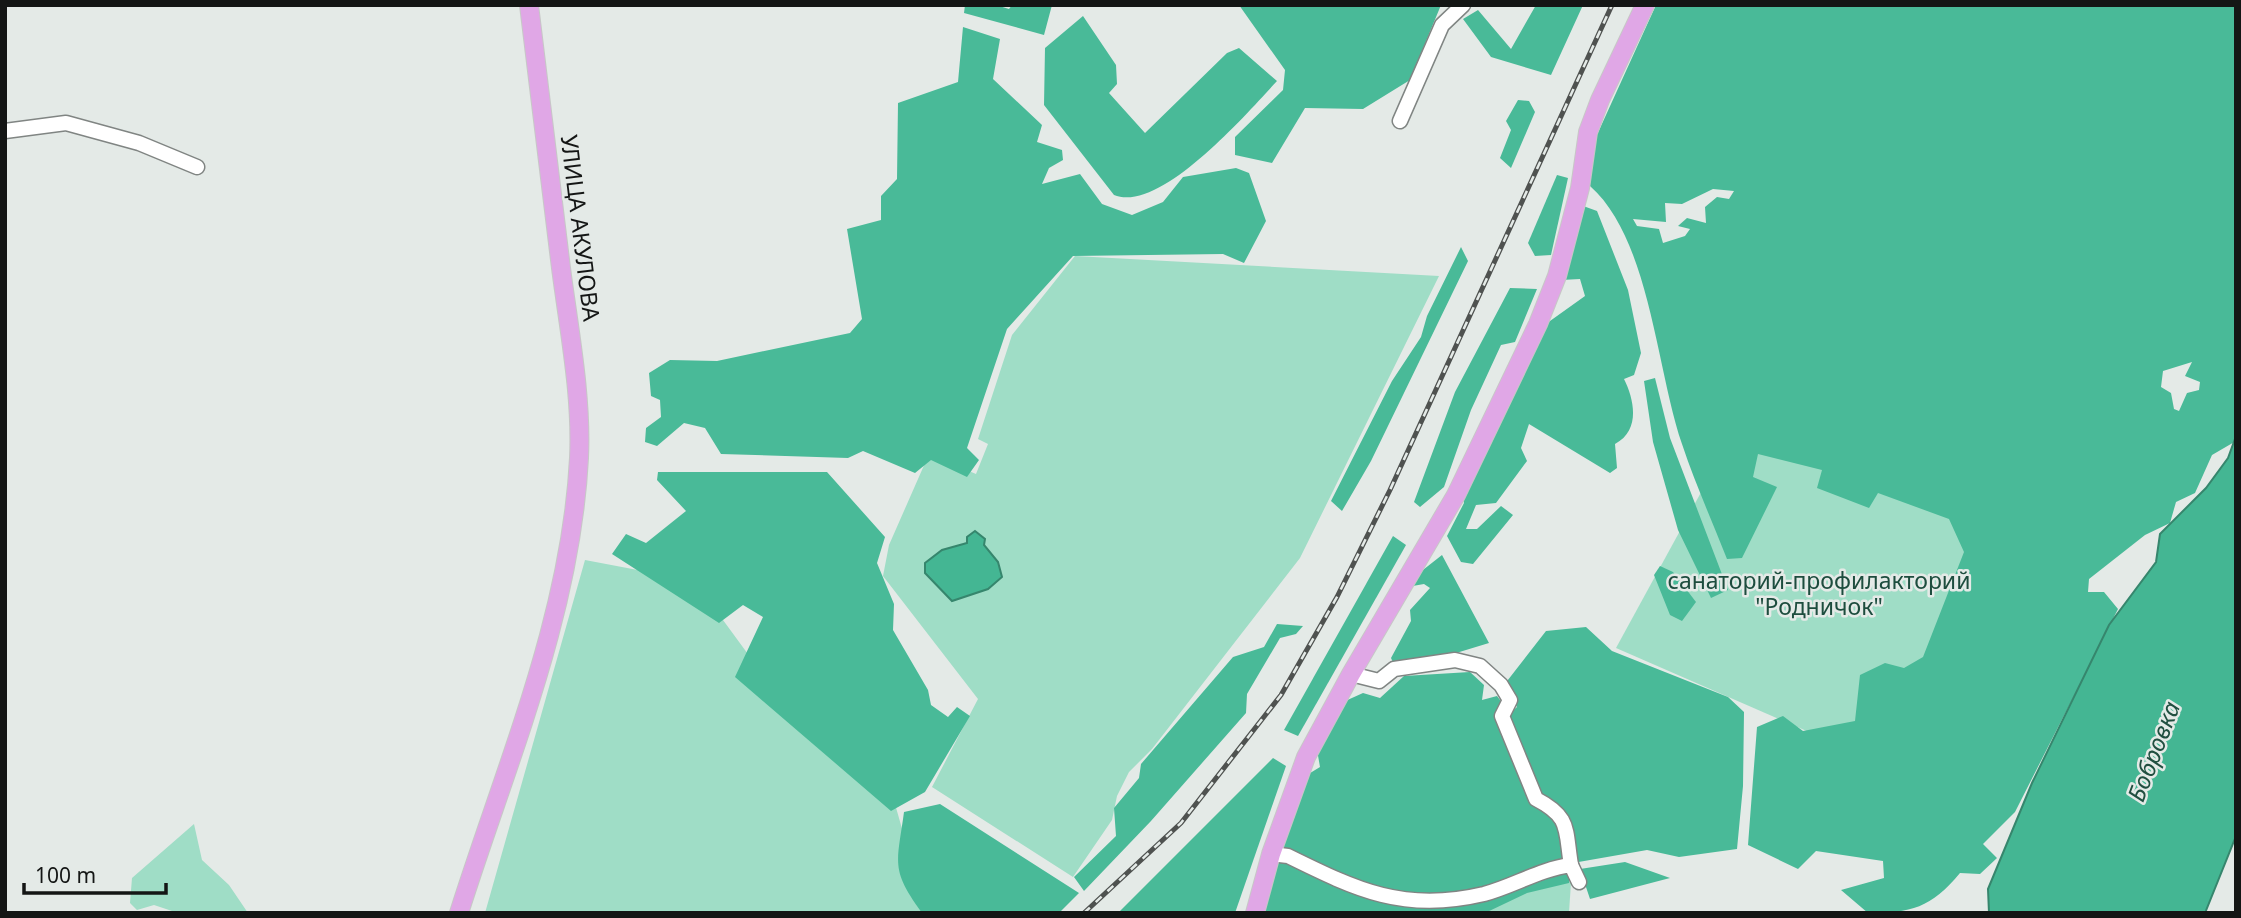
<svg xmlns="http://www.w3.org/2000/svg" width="2241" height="918" font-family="'Noto Sans',sans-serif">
<rect width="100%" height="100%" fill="#e4eae7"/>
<g fill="#9fddc6">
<path d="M1075,256L1439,276L1300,558L1152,749L1129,772L1117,796L1112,820L1073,877L932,787L978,699L883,576L889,545L929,454L976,474L988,444L978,439L1012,335Z"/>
<path d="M1740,421L1994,523L1935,681L1825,739L1616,648Z"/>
<path d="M585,560L643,571L712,605L786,706L895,804L926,913H485Z"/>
<path d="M194,824L202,860L229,885L248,913H178L154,905L137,910L130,903L132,878Z"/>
<path d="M1571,882L1569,913H1470L1535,885Z"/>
</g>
<g fill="#49ba98" fill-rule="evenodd">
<path d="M965,5H996L1009,9L1012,5H1052L1044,35L964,13Z"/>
<path d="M1239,5H1441L1410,80L1363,109L1305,108L1272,163L1235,155V137L1283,90L1285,70Z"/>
<path d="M1536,5H1583L1551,75L1491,57L1463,19L1478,10L1511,49Z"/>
<path d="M1656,5H2236V441L2212,455L2195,493L2176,502L2170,523L2145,535L2089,579L2088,592H2104L2118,609L2015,812L1983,844L1997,858L1980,874L1960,873C1931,908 1911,913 1868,913L1841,890L1884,878L1883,861L1816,851L1798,869L1748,845L1757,727L1783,716L1803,731L1855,721L1860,675L1885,663L1904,668L1923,657L1964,552L1949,519L1878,493L1869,508L1817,488L1822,470L1758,454L1753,477L1777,487L1742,558L1727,559C1712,521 1695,483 1682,444C1656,368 1650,239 1590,186L1591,148ZM1713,189L1734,191L1729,199L1717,197L1705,207L1706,223L1687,218L1678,226L1690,229L1685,236L1663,243L1659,229L1637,226L1633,219L1666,222L1665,203L1682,204ZM2192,362L2185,376L2200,382L2199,390L2187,393L2179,411L2174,409L2171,393L2161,387L2163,371Z"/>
<path d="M1083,16L1116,65L1117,84L1109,93L1145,133L1227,53L1239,48L1277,81C1247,113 1160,214 1114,195L1044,105L1045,48Z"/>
<path d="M963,27L1000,39L993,79L1042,125L1037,142L1062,150L1063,160L1049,168L1042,184L1080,174L1102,204L1132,215L1163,202L1183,177L1236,168L1249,173L1266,221L1244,263L1223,254L1073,256L1007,329L967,448L979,460L967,477L931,460L915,473L863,451L848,458L721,454L705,428L684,423L657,446L645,442L646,428L661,417L660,400L651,396L649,373L670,360L717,361L850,333L862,319L847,229L881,220V196L897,179L898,103L958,82Z"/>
<path d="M1518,100L1529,101L1535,112L1511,168L1500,158L1511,130L1506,121Z"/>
<path d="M1557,175L1568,178L1551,255L1535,256L1528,243Z"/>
<path d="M1575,203L1597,211L1628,290L1641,353L1634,375L1624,379C1635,401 1640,431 1615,444L1617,468L1610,473L1529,424L1521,448L1527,461L1496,503L1476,505L1466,529H1477L1501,506L1513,515L1473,564L1461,562L1447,536L1464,503L1461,490L1536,331L1585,296L1580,279L1561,280Z"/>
<path d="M1461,247L1468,261L1371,461L1342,511L1331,501L1392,381L1421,337L1427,316Z"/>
<path d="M1510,288L1537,289L1515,342L1501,345L1471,410L1444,487L1420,507L1414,502L1455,392Z"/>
<path d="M1655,378L1670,438L1728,590L1711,598L1678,530L1653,442L1644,381Z"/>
<path d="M658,472H827L885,537L877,563L894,604L893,630L928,690L931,705L948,717L957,707L970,716L925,792L891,811L735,677L763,617L743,605L719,623L612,554L626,534L646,543L686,511L657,480Z"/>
<path d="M1393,536L1406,545L1298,736L1284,730Z"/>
<path d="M1442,555L1489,643L1397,671L1391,658L1411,621L1410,610L1430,588L1424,584L1407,587L1414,577Z"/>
<path d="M1660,566L1673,572L1696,602L1682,621L1670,615L1654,575Z"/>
<path d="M1277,624L1303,626L1296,634L1280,638L1247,694L1246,713L1151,821L1084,891L1074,877L1116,836L1114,808L1139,778L1141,764L1233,657L1264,647Z"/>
<path d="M1586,627L1612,651L1728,697L1744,712L1743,786L1737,849L1679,857L1647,850L1550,867L1481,893L1427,898L1373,893L1278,848L1302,778L1320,767L1316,744L1343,702L1363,693L1380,698L1404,676L1470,672L1484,685L1482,700L1497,696L1510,713L1517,707L1504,685L1546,631Z"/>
<path d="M1273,758L1286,766L1235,913H1118Z"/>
<path d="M940,804L1079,893L1059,913H922C890,869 897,864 904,812Z"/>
<path d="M1273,857L1344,888L1442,902L1556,870L1571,874L1569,883L1527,893L1485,913H1254Z"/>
<path d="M1625,862L1670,878L1590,899L1580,869Z"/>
</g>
<g fill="#44b693" stroke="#36866d" stroke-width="2">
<path d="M2236,436V836L2205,913H1989L1988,889L2032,783L2109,625L2156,562L2160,534L2206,488L2228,458Z"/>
<path d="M975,531L985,539L984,545L998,562L1002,577L988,589L952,601L925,573V563L942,550L967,543V537Z"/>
</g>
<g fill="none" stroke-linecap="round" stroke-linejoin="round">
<g stroke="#808583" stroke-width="17">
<g id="minor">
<path d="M1400,121L1442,25L1463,5"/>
<path d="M5,131L66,123L139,143L197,167"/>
<path d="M1351,674L1379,681L1394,669L1455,660L1480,666L1501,685L1510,700L1502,716L1536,799C1571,817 1565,829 1571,865"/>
<path d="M1271,854L1288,856C1357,890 1404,913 1484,894C1514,886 1540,869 1571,865L1579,882"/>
</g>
</g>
<g stroke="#c7c7c7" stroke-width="20">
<g id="major">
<path d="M459,913C506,764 571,616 579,458C582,396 569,330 561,268C550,181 540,93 529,5"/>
<path d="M1255,913L1271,854L1306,757L1351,674L1456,495L1538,324L1557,276L1580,188L1588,132L1600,100L1645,5"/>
</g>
</g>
<use href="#minor" stroke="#fff" stroke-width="14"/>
<use href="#major" stroke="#e0a7e6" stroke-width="18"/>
<g stroke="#4f5250" stroke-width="5">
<path id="rail" d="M1084,913L1181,823L1281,695L1337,597L1390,490L1612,5"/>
</g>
<use href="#rail" stroke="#e4eae7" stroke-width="2.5" stroke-dasharray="8" stroke-linecap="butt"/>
</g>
<g text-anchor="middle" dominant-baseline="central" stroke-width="5" stroke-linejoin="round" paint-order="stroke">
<g font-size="23" fill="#141615" stroke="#e4eae7">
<text transform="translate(581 228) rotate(83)">УЛИЦА АКУЛОВА</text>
</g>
<g font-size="23" fill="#1d4d3e" stroke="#e4eae7">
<text x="1819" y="580">санаторий-профилакторий<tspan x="1819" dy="26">"Родничок"</tspan></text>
</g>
<g font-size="24" font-style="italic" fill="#204f40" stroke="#e4eae7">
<text transform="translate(2153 751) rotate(-69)">Бобровка</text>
</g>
</g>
<rect width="2241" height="918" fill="none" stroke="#141615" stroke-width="14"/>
<path d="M24 883v10h142v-10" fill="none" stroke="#141615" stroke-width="3.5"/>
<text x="35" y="883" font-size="21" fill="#141615" stroke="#e4eae7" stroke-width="5" paint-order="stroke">100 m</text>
</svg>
